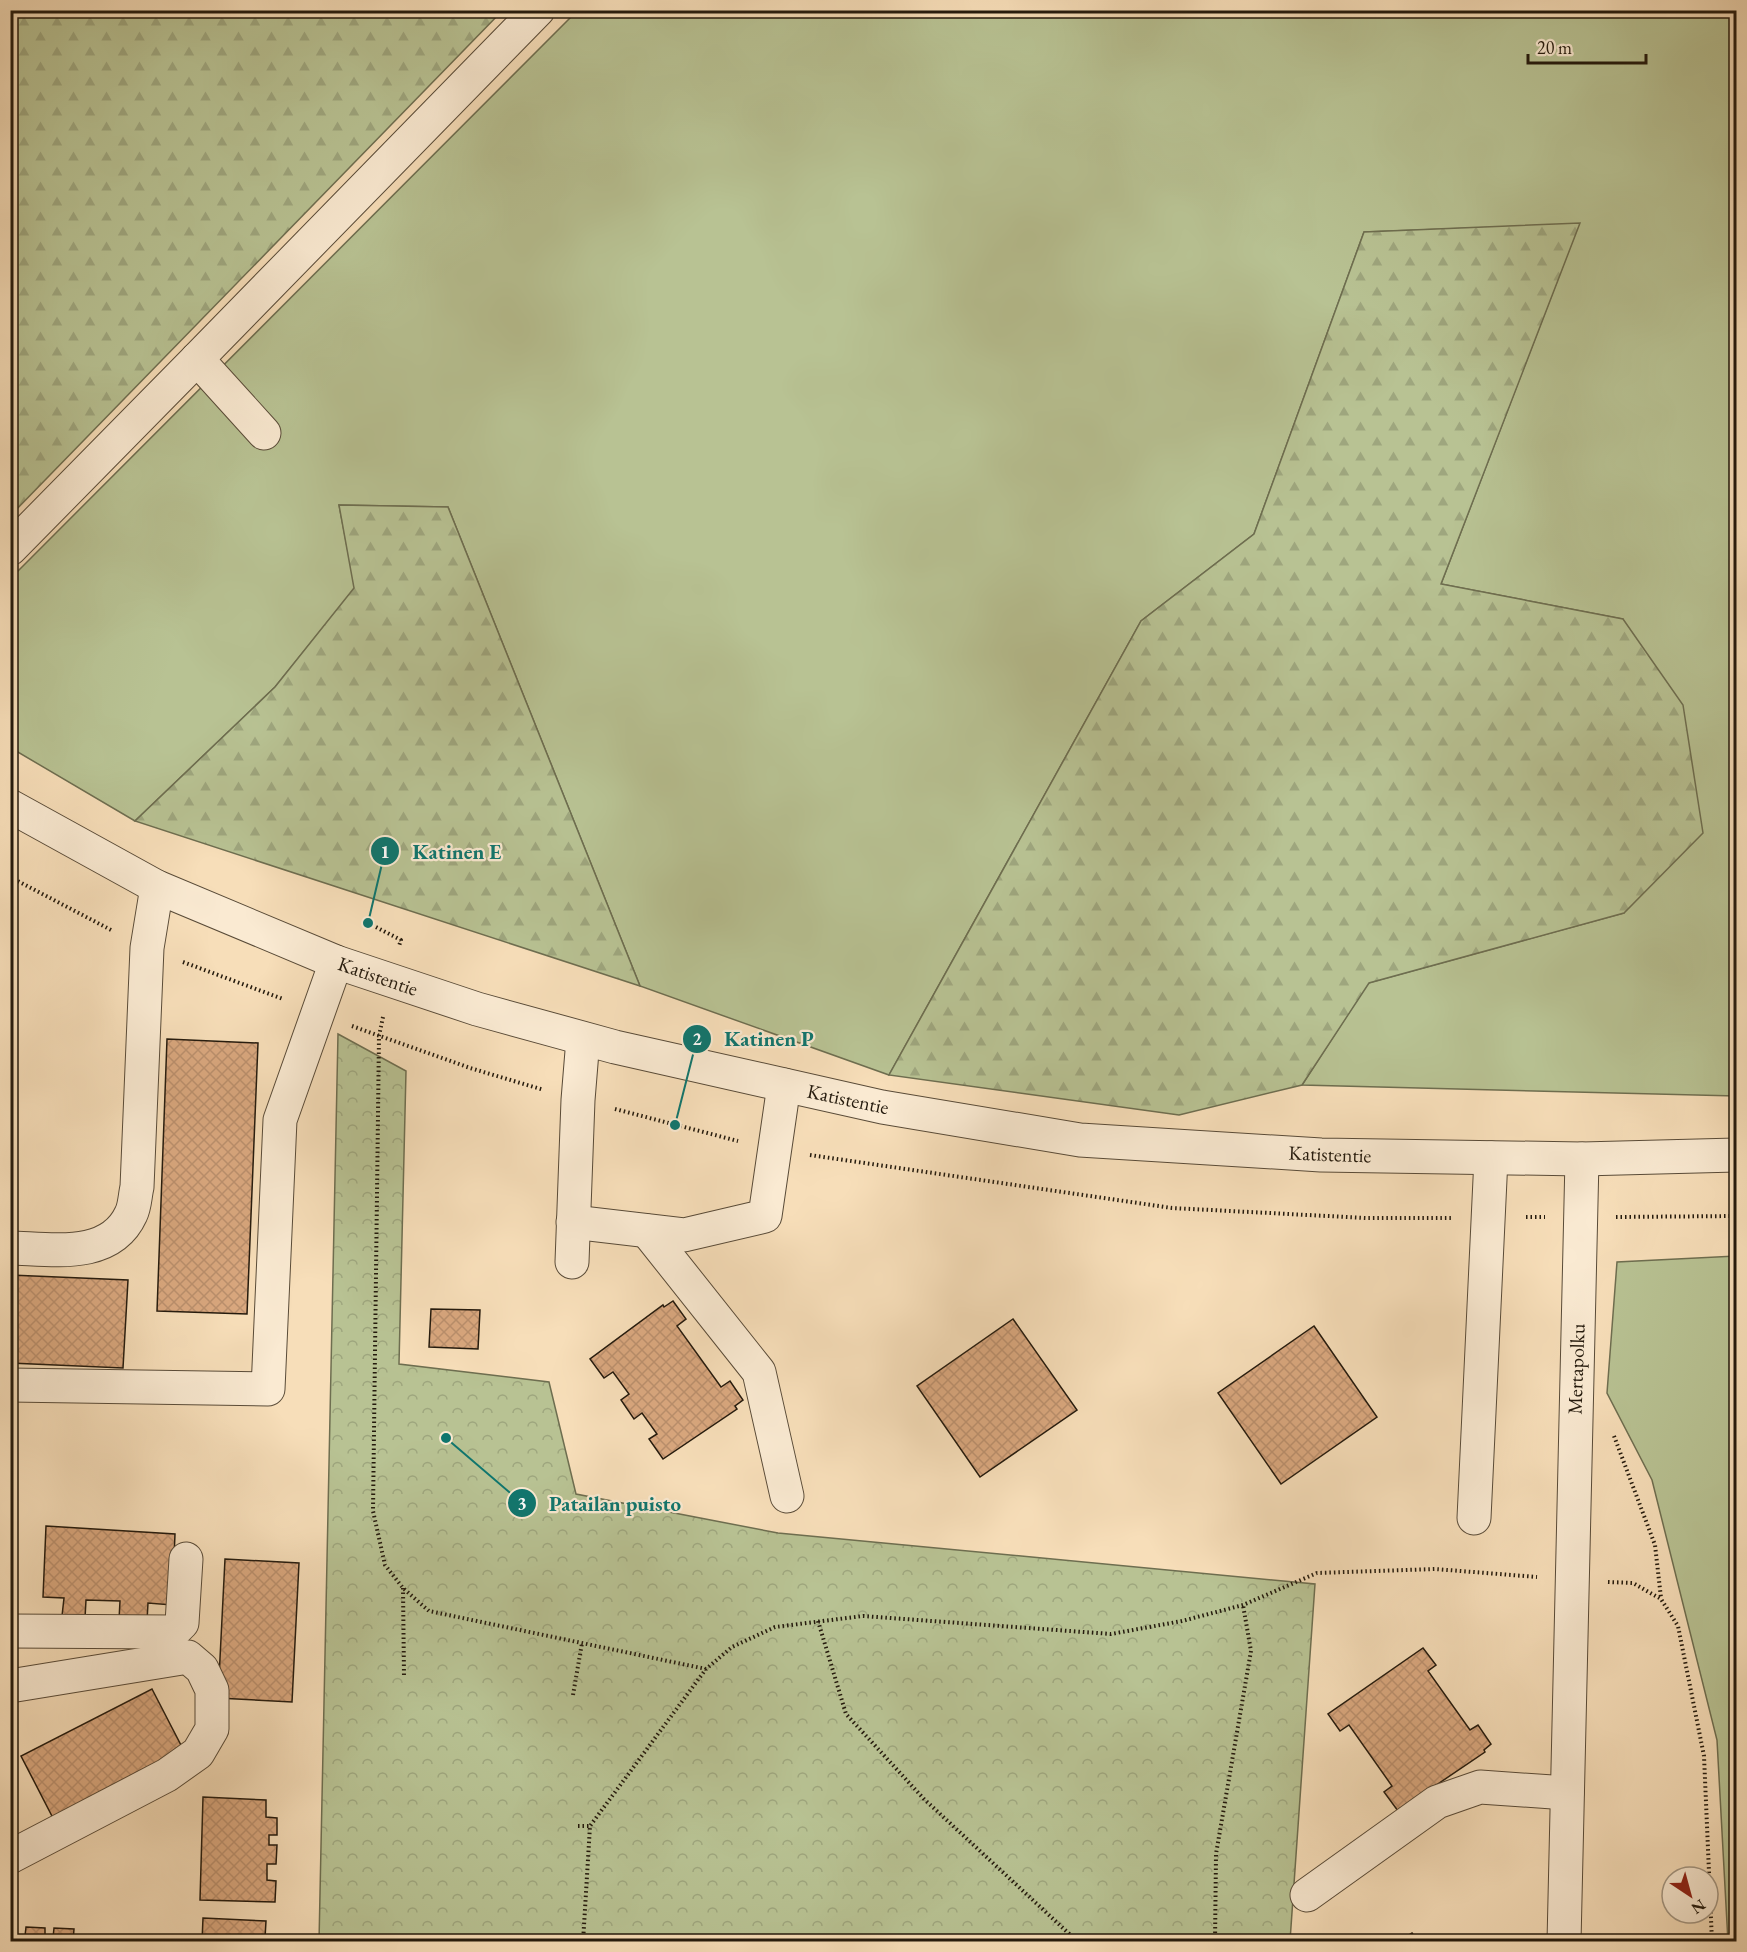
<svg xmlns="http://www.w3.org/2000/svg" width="1747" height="1952" font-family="'EB Garamond',serif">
<defs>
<pattern id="forest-firs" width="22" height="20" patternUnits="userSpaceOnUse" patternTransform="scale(1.5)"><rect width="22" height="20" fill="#b8c293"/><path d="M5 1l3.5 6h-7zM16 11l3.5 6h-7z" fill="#9ea67e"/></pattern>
<pattern id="park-crowns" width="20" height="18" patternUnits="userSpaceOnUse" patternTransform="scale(1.5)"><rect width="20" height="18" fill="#b8c293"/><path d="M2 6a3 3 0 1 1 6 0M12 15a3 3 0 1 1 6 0" fill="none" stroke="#9ea67e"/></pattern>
<pattern id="building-cross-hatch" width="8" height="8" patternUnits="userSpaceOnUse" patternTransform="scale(1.5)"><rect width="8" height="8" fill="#daa87f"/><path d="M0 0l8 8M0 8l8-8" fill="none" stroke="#bb906d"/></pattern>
</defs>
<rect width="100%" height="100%" fill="#f7deb9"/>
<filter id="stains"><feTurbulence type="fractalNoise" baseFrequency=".00333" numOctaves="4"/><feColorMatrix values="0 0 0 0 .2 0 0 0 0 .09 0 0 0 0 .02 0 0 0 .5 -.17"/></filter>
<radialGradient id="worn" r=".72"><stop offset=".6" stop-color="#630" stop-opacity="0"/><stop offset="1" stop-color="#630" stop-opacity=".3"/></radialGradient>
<g fill="#b8c293" stroke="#6e6e50" stroke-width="1.5">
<path d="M577,11H1736V1096L1302,1085L1368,983L1624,913L1623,619L1441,584L1579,224L1364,232L1254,534L1141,621L889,1075L640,986L448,507L339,505L355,588L275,687L135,821L11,748V578Z"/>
<path d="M1736,1256V1941L1728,1942L1717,1740L1652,1480L1607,1393L1617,1262Z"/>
</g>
<g fill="url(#forest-firs)" stroke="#6e6e50" stroke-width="1.5">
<path d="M11,10L502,11L11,515L10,11Z"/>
<path d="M1580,223L1441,584L1623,619L1683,705L1703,833L1624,913L1369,983L1302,1085L1179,1115L889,1075L1141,621L1254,534L1364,232Z"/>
<path d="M339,505L448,507L640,986L135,821L275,687L354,588Z"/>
</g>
<path fill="url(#park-crowns)" stroke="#6e6e50" stroke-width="1.5" d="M338,1034L406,1071L399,1364L549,1382L576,1494L778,1533L1315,1584L1290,1941L319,1942Z"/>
<g fill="url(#building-cross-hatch)" stroke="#241a0d" stroke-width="1.5">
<path d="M167,1039L258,1043L247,1314L157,1311Z"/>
<path d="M10,1275L128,1280L123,1368L10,1363Z"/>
<path d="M673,1301L686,1319L677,1326L721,1387L730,1381L743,1400L735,1406L737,1409L663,1459L649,1439L657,1434L642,1413L634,1419L621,1400L629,1394L613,1372L604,1378L590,1359L663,1305L664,1307Z"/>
<path d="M431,1309L480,1310L478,1349L429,1347Z"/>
<path d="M1013,1319L1077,1410L980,1477L917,1386Z"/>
<path d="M1314,1326L1377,1417L1281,1484L1218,1393Z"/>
<path d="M46,1526L175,1534L172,1605L148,1603L147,1621L119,1620L120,1601L86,1600L85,1618L62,1616L64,1598L43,1597Z"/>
<path d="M225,1559L299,1563L292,1702L218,1698Z"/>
<path d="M1423,1648L1436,1665L1428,1671L1470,1730L1478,1725L1491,1744L1484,1750L1485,1752L1398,1811L1384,1792L1392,1786L1349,1725L1340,1731L1328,1714Z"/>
<path d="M152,1689L185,1753L54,1820L21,1756Z"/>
<path d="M203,1797L266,1800V1817L277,1818V1835H269V1845H277L276,1864H267V1880L276,1881L275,1902L200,1900Z"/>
<path d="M203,1918L266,1921L265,1938H277V1942H202Z"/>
<path d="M26,1927L45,1928V1938H53L54,1928L74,1929L73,1942H10V1936H25Z"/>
<path d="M1412,1933L1418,1942H1396L1404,1938Z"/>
</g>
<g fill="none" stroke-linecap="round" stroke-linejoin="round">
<g stroke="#594b38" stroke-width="35">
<g id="minor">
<path d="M197,359L538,10"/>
<path d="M10,549L197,359L264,433"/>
<path d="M10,806L157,887L336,962L477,1009L615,1047L882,1107L1080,1140L1321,1155L1582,1159L1736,1155"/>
<path d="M573,1222L684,1235L765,1216L784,1085"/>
<path d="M647,1231L759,1372L787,1496"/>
<path d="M10,1248C52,1249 110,1260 131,1214C135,1206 135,1195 137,1187L147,948L157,887"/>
<path d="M572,1262L578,1100L583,1039"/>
<path d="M10,1385L268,1389L280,1120L336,962"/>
<path d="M1474,1518L1491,1158"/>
<path d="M10,1631L173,1632L182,1623L186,1559"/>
<path d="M10,1686L188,1657L202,1669L212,1690V1729L198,1753L167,1775L10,1857"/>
<path d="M1307,1895L1437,1802L1480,1787L1567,1793"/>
<path d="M1564,1942L1582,1159"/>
</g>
</g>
<g stroke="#241a0d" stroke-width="4" stroke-dasharray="1.5 3" stroke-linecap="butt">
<path d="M10,877L113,931"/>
<path d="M368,923L401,940L399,946"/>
<path d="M183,962L283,999"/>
<path d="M383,1017L379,1036L373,1511L385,1565L403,1588L429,1611L706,1669"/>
<path d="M352,1026L470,1068L544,1090"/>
<path d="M615,1109L738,1141"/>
<path d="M810,1155L1172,1208L1366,1218H1453"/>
<path d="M1526,1217H1545"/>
<path d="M1616,1217L1736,1216"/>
<path d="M1614,1436L1655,1545L1661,1598"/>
<path d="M1608,1582L1633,1583L1661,1599L1678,1626L1704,1756L1712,1942"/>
<path d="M403,1588L404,1677"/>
<path d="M818,1621L846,1714L924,1799L1078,1942"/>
<path d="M573,1695L582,1643"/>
<path d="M578,1826H590"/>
<path d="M583,1942L590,1826L706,1669L732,1647L775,1627L863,1616L1111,1634L1182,1621L1243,1605L1317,1573L1435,1569L1537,1577"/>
<path d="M1215,1942L1216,1854L1251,1651L1243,1605"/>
</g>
<use href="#minor" stroke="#faead2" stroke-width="33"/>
</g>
<g text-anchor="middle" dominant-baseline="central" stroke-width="4.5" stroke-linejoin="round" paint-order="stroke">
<g font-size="20" fill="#241a0d" stroke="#faead2">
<text transform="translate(378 976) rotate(19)">Katistentie</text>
<text transform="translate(848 1099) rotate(12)">Katistentie</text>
<text transform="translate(1330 1154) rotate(2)">Katistentie</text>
<text transform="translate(1576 1369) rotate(-88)">Mertapolku</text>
</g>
</g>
<path fill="none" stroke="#0f766e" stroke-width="2" d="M368 923L385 851M675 1125L697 1039M446 1438L522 1503"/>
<g fill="#0f766e" stroke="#faead2" stroke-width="2">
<circle cx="368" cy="923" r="6"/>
<circle cx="675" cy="1125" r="6"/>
<circle cx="446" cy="1438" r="6"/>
<circle cx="385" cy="851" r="15"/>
<circle cx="697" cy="1039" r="15"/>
<circle cx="522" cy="1503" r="15"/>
</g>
<g font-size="18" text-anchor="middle" font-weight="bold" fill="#fff">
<text x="385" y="858">1</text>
<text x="697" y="1045">2</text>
<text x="522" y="1510">3</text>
</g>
<g font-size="21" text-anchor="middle" font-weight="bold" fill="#0f766e" stroke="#faead2" stroke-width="4.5" stroke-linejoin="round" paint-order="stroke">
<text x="457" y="859">Katinen E</text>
<text x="769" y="1046">Katinen P</text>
<text x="615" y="1511">Patailan puisto</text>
</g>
<rect width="1747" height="1952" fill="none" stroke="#f7deb9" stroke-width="36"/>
<rect x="12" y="12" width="1723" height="1928" fill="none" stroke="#241a0d" stroke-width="3"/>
<rect x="18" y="18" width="1711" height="1916" fill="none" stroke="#241a0d" stroke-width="1.5"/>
<g transform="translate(1690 1895) rotate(144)"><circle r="28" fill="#faead2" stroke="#a49783" stroke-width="1.5"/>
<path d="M0-4.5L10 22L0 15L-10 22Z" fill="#8f2418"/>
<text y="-9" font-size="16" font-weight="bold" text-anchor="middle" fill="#241a0d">N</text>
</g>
<path d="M1528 54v9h118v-9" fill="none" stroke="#241a0d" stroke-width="3"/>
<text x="1537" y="54" font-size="18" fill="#241a0d" stroke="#faead2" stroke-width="4.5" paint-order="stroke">20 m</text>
<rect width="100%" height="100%" filter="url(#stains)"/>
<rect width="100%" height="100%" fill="url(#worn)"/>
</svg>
